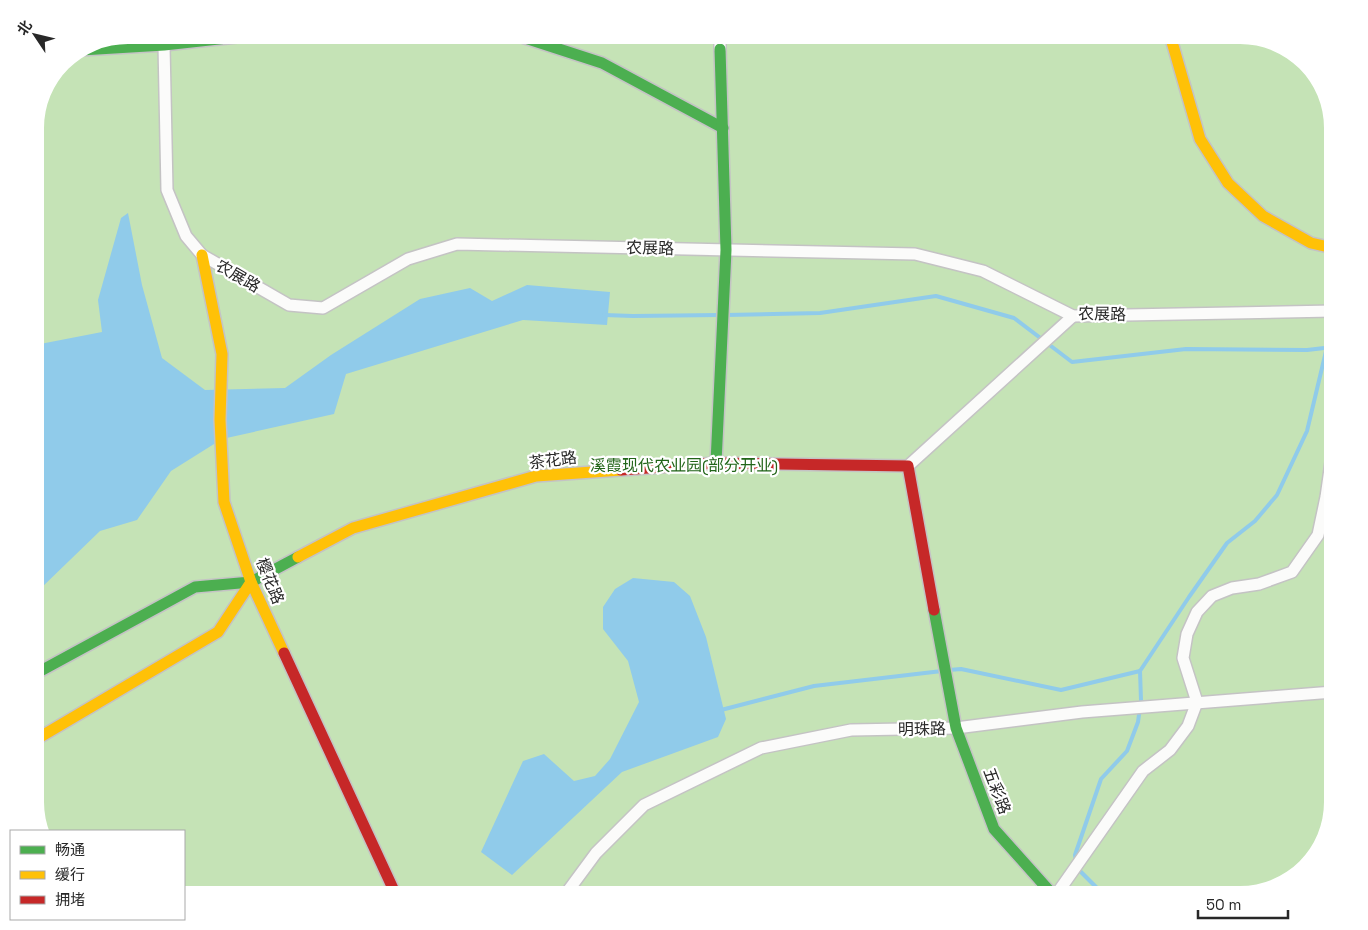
<svg xmlns="http://www.w3.org/2000/svg" width="1368" height="930" font-family="'Space Grotesk','Noto Sans SC',sans-serif">
<rect width="100%" height="100%" fill="#e7e4de"/>
<path fill="#c5e3b6" d="M128,35H1240L1292,51L1321,82L1333,128V802L1317,854L1281,885L1240,895H184V831H42L35,808V122L62,62L93,42Z"/>
<g fill="#90cbea">
<path d="M128,213L142,285L162,358L205,390L285,388L331,355L420,299L470,288L492,301L527,285L610,292L607,325L523,320L346,374L334,414L222,439L171,471L137,520L100,531L39,590L35,597V345L102,332L98,300L121,218Z"/>
<path d="M633,578L674,582L690,596L706,637L726,719L718,737L622,772L512,875L481,852L523,761L544,754L574,781L595,776L610,759L639,702L628,661L603,629V607L615,589Z"/>
</g>
<g fill="none" stroke-linecap="round" stroke-linejoin="round">
<g stroke="#90cbea" stroke-width="4">
<path d="M604,315L633,316L719,315"/>
<path d="M726,315L820,313L936,296L1014,318L1072,362L1186,349L1307,350L1333,347"/>
<path d="M949,670L961,669L1061,690L1140,671"/>
<path d="M721,710L814,686L942,671"/>
<path d="M1076,862L1075,855L1101,779L1127,751L1138,722L1141,700L1140,671L1189,597L1227,543L1255,521L1277,495L1307,431L1327,347"/>
<path d="M1077,868L1104,895"/>
</g>
<g stroke="#c4c3c4" stroke-width="14">
<g id="street">
<path d="M164,45L167,190L186,236L202,255L289,305L323,308L408,259L457,244L915,254L983,271L1073,316L1333,311"/>
<path d="M720,49V35"/>
<path d="M908,466L1073,316"/>
<path d="M565,895L596,853L644,805L761,748L851,730L956,728L1082,712L1333,692"/>
<path d="M1056,895L1143,771L1170,750L1188,726L1197,702L1183,658L1187,634L1197,612L1212,596L1232,588L1259,584L1292,572L1318,535L1326,497L1333,448"/>
</g>
</g>
<g stroke="#c4c3c4" stroke-width="14">
<g id="fast">
<path d="M403,35L522,37L602,63L723,128"/>
<path d="M81,50L164,45L255,35"/>
<path d="M716,463L726,250L720,49"/>
<path d="M934,610L956,728L994,829L1053,895"/>
<path d="M35,674L195,587L251,582L298,557"/>
</g>
</g>
<g stroke="#c4c3c4" stroke-width="14">
<g id="slow">
<path d="M1170,35L1200,139L1228,183L1263,216L1311,243L1333,248"/>
<path d="M202,255L222,354L220,420L224,502L251,582L284,653"/>
<path d="M298,557L353,528L536,476L621,470"/>
<path d="M35,740L218,632L251,582"/>
</g>
</g>
<g stroke="#c4c3c4" stroke-width="14">
<g id="jam">
<path d="M621,470L716,463L908,466L934,610"/>
<path d="M284,653L396,895"/>
</g>
</g>
<use href="#street" stroke="#fbfbfa" stroke-width="11"/>
<use href="#fast" stroke="#4caf50" stroke-width="11"/>
<use href="#slow" stroke="#ffc107" stroke-width="11"/>
<use href="#jam" stroke="#c62828" stroke-width="11"/>
</g>
<g text-anchor="middle" dominant-baseline="central" stroke-width="4.5" stroke-linejoin="round" paint-order="stroke">
<g font-size="16" fill="#282828" stroke="#fff">
<text transform="translate(650 248) rotate(1)">农展路</text>
<text transform="translate(238 276) rotate(30)">农展路</text>
<text transform="translate(1102 314) rotate(1)">农展路</text>
<text transform="translate(553 460) rotate(-7)">茶花路</text>
<text transform="translate(270 581) rotate(68)">樱花路</text>
<text transform="translate(922 729) rotate(-1)">明珠路</text>
<text transform="translate(997 791) rotate(69)">五彩路</text>
</g>
<g font-size="16" fill="#226519" stroke="#fff">
<text x="684" y="465">溪霞现代农业园(部分开业)</text>
</g>
</g>
<path d="M0 0H1368V930H0ZM128 44H1240A84 84 0 0 1 1324 128V802A84 84 0 0 1 1240 886H128A84 84 0 0 1 44 802V128A84 84 0 0 1 128 44Z" fill="#fff" fill-rule="evenodd"/>
<rect x="10" y="830" width="175" height="90" fill="#ffffff" stroke="#a9a9a9"/>
<rect x="20" y="846" width="25" height="8" fill="#4caf50" stroke="#a9a9a9"/>
<text x="55" y="855" font-size="15" fill="#282828">畅通</text>
<rect x="20" y="871" width="25" height="8" fill="#ffc107" stroke="#a9a9a9"/>
<text x="55" y="880" font-size="15" fill="#282828">缓行</text>
<rect x="20" y="896" width="25" height="8" fill="#c62828" stroke="#a9a9a9"/>
<text x="55" y="905" font-size="15" fill="#282828">拥堵</text>
<g transform="translate(35 35) rotate(305)" stroke="#ffffff" stroke-width="4" paint-order="stroke">
<path d="M0-4L9 19L0 12L-9 19Z" fill="#282828"/>
<text y="-8" font-size="14" font-weight="bold" text-anchor="middle" fill="#282828">北</text>
</g>
<path d="M1198 910v8h90v-8" fill="none" stroke="#282828" stroke-width="2.5"/>
<text x="1206" y="910" font-size="15" fill="#282828" stroke="#ffffff" stroke-width="4" paint-order="stroke">50 m</text>
</svg>
